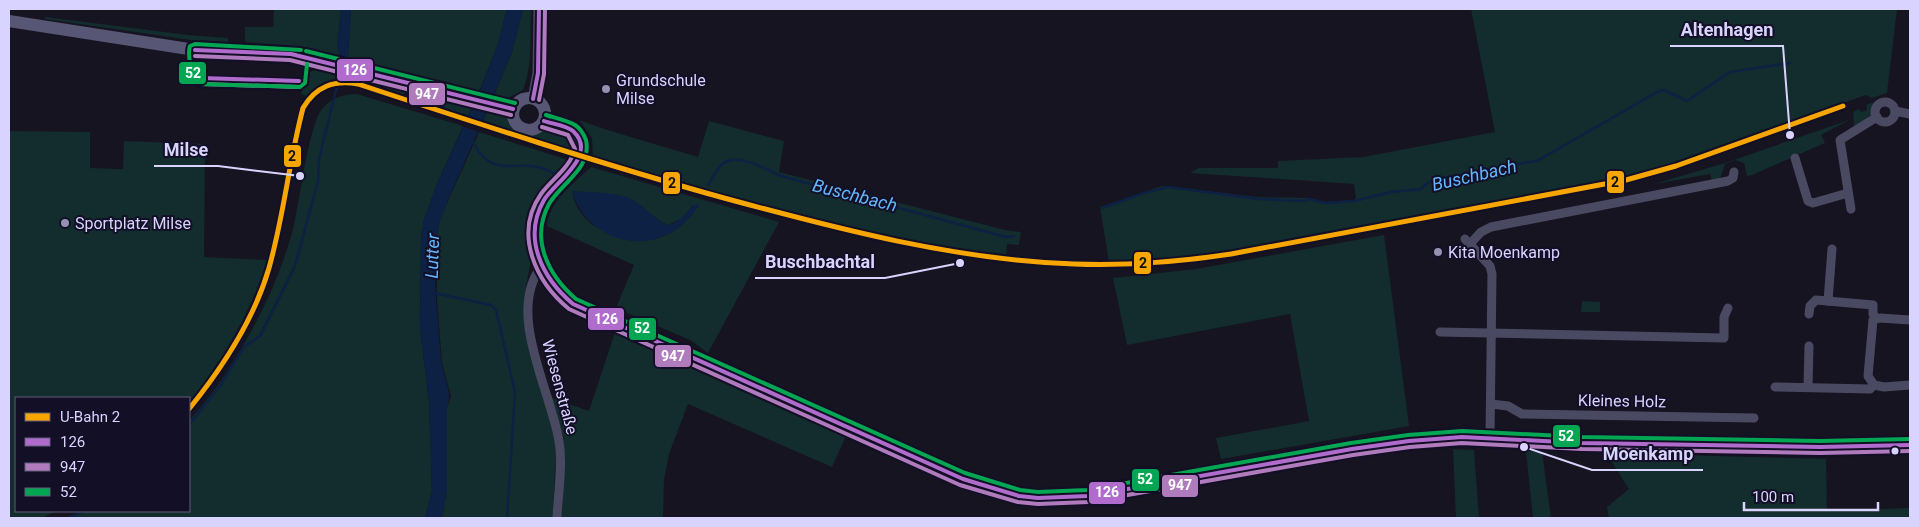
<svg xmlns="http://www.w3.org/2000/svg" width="1919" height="527" font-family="Roboto,sans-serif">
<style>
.green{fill:#132c2d;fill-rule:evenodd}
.water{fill:#0d2144}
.pier{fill:#161421}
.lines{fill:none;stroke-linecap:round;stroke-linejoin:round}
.stream{stroke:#0d2144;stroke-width:2.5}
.minor{stroke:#4a4962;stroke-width:9}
.tertiary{stroke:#4a4962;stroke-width:11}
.secondary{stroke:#575674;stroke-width:12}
.bus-1-casing{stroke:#130f26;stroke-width:8}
.bus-2-casing{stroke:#130f26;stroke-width:8}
.bus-3-casing{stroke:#130f26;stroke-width:8}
.bus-1{stroke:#b06ccc;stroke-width:4}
.bus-2{stroke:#b07bbd;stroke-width:4}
.bus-3{stroke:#00a651;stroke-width:4}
.metro-1-casing{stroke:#130f26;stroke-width:9}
.metro-1{stroke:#f7a600;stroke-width:5}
.poi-dot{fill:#9591b1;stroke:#130f26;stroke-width:2}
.bus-dot{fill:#d9d4ff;stroke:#130f26;stroke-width:2}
.labels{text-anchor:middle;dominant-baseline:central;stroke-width:4;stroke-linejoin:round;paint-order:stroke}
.poi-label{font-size:16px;fill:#d9d4ff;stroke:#130f26;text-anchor:start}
.street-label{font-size:16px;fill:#d9d4ff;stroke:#130f26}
.water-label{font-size:18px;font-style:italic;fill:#62b6ff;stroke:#130f26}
.leader{fill:none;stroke:#d9d4ff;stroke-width:2}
.callout-dot{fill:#d9d4ff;stroke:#130f26;stroke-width:2}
.callout-label{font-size:18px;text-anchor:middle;font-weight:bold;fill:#d9d4ff;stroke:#130f26;stroke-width:4;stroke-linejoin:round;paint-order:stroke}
.line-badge{stroke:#130f26;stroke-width:2}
.badge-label{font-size:14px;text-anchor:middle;font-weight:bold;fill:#fff}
.pale-badge-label{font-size:14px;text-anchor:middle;font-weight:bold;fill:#111}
</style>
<rect width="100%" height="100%" fill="#161421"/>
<g class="green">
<polygon points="274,9 341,9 337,47 340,56 295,46 245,42 245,27 273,27"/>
<polygon points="351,9 507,9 497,47 479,92 348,58"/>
<path d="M523,9h8c-1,26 2,56 -8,81l-15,8 -14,-3 18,-43z"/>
<polygon points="1471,9 1897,9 1887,93 1872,98 1866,95 1843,103 1674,164 1638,174 1234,251 1184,258 1109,262 1100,207 1162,186 1259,197 1309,198 1326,202 1354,200 1356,198 1354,184 1190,173 1199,168 1278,168 1278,161 1363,157 1495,132"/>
<polygon points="45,17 188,35 228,38 228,42 191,40 45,19"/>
<path d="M318,69l85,20 2,6c-34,-11 -71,-30 -99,1l-5,-2 6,-21z"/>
<polygon points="412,92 414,92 472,107 468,116 411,97"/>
<path d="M357,94l106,32 -26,58 -13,36 -3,17 -1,91 9,74 3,89 -7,27h-357l14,-7h107v-90c44,-47 91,-134 105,-197 8,-36 11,-75 24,-109 9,-15 21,-21 39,-21z"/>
<polygon points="1873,102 1871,115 1854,128 1853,112 1859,109 1861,112 1867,110 1866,105"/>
<path d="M487,111c6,2 14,3 19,6 7,4 7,14 16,16 9,3 14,-3 22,-4 13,-1 28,6 28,21l-89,-29z"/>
<path d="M579,120l25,9 94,28 11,-36 75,20 -5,31 226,58 16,2 -2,13 -12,-1 -1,12c-141,-18 -277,-59 -413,-99l-1,-19z"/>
<polygon points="1849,120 1821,135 1825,143 1752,175 1747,176 1744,163 1735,160 1725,164 1720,179 1712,181 1710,174 1654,184 1725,163"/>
<path d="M9,131l81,1v36l33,1 1,-28 81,3 -1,113 63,3c-16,53 -44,100 -78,144v-6h-173v113h41l-15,7h-33z"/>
<polygon points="479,132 568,160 539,192 531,210 528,237 532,255 525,292 525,329 556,440 553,518 442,518 447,489 447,408 451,396 442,363 437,301 437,235 440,219"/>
<path d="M591,167l188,55 -71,131 -18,-13 -74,-32 18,-43 -87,-39c2,-25 27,-43 44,-59zM572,191c19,3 42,1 60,9 13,6 21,20 36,25l15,-7 10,-13 -1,10c-9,9 -18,18 -31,22 -10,4 -20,3 -31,1 -27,-3 -53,-17 -58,-47z"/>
<polygon points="1384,235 1409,426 1221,459 1216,438 1309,421 1290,314 1127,345 1113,278 1196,269"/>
<polygon points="1582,301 1600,302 1600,312 1581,312"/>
<polygon points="585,303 599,306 691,346 699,352 696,355"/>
<polygon points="615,332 846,436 832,467 688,404 669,454 664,480 663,518 562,518 564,439 552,398 589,411"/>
<polygon points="1453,449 1474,450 1479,518 1456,518"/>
<polygon points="1526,451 1542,452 1551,518 1533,518"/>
<polygon points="1606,453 1826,459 1827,511 1910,508 1910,518 1609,518 1607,507 1629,489"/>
</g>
<g class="water">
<polygon points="341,9 351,9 348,58 340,56 337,47"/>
<path d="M507,9h16l-11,43 -63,146c-5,12 -10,23 -12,36 -5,40 1,85 4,126 2,19 12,28 6,48v81l-5,29h-17l7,-27 -3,-89 -9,-74 1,-91 3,-17 13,-36 44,-96 16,-41z"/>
<path d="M572,191c19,2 44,0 61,9 13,7 21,20 35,25 17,-4 17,-16 31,-22v3c-10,13 -22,26 -38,31 -38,14 -79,-9 -89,-46z"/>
</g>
<g class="pier">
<polygon points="477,91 496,96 490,112 469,107"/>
<polygon points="465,115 486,122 482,133 461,126"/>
</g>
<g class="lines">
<g class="stream">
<path d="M473,142c22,43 47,11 80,31"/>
<path d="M708,185c4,-6 8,-15 13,-20 16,-14 44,4 60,11l225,61 8,-1"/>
<polyline points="1102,208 1144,193 1168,187 1259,199 1304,201 1309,199 1325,203 1354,201 1391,192 1421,189 1429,182 1453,176 1483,174 1511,165 1537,161 1657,92 1664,90 1687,101 1730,72 1790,63"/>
<polyline points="434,293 491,305 496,310 515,392 507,518"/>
<polyline points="189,425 220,386 244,347 260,336 295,266 318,181 319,159 341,70"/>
<polyline points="69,518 84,511"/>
</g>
<g class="minor">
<circle cx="1885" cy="112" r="10"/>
<polyline points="1895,111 1910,114"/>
<polyline points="1795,158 1808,201 1813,203 1848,193"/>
<polyline points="1851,209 1840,140 1877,117"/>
<polyline points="1465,239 1490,266 1492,274 1490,437"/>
<polyline points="1470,244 1481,232 1491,227 1728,181 1733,178 1734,172"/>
<path d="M541,267c-35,46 10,124 18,174 4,24 -1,53 -2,77"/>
<polyline points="1828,301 1832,249"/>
<polyline points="1809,314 1810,306 1816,300 1873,305 1873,314 1876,318"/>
<polyline points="1910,320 1880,318 1873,320 1868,376 1874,385 1884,387 1910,385"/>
<polyline points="1440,332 1724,338 1724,317 1728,308"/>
<polyline points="1775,387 1870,389 1874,385"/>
<polyline points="1808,387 1809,346"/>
<polyline points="1491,404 1508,406 1522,414 1754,418"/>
</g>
<polyline class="tertiary" points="533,99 538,73 539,9"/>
<g class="secondary">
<polyline points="9,21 195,50 291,54 513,109"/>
<circle cx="529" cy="114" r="16"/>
<path d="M544,121l28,9c27,26 -14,49 -27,69 -24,37 -4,83 28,105l390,175 22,8 34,9 19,2 50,-2 264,-47 57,-8 53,-4 120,6 238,4 90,-2"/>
</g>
<defs>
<g id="bus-1">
<polyline points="195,50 291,54 513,109"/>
<polyline points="201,78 299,81"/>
<polyline points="533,99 538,73 539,9"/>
<path d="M544,121c8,3 22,4 29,10 26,24 -18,51 -29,69 -22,38 -2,78 29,104l390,175 56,17 19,2 50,-2 264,-47 57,-8 53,-4 120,6 238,4 90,-2"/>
</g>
<g id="bus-2">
<polyline points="195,56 290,60 511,115"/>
<polyline points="201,84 299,87"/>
<polyline points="539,100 544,74 545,9"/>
<path d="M542,127l26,8 7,14c-5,19 -23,30 -34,45 -28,40 -5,88 28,115l391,176 58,17 20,2 50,-2 265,-47 57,-8 52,-4 120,6 238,4 90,-2"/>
</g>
<g id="bus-3">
<path d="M301,50l-106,-6 -5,2c-3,9 2,34 10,38l100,3 5,-4 2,-19"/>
<polyline points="306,51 515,103"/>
<path d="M546,115c9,3 21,5 29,10 5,3 9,10 11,15 6,29 -25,43 -37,64 -19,35 -1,71 27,95l389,174 55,17 18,2 49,-2 264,-47 57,-8 54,-4 120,6 238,4 90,-2"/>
</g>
</defs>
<use href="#bus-1" class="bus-1-casing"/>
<use href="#bus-2" class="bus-2-casing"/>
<use href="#bus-3" class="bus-3-casing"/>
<use href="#bus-1" class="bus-1"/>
<use href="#bus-2" class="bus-2"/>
<use href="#bus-3" class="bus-3"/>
<defs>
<path id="metro-1" d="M189,409c34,-42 65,-89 80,-141 15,-53 20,-107 34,-160 13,-22 31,-28 55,-24 121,40 243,80 366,114 114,31 232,62 350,66 53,2 105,-2 157,-10l395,-74 50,-14 167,-60"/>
</defs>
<use href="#metro-1" class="metro-1-casing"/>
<use href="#metro-1" class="metro-1"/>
</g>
<g class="poi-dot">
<circle cx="606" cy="89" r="5"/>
<circle cx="65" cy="223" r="5"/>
<circle cx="1438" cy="252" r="5"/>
</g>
<circle class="bus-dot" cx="1895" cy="451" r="4.5"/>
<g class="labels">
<g class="poi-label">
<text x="616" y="80">Grundschule<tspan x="616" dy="18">Milse</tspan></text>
<text x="75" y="223">Sportplatz Milse</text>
<text x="1448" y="252">Kita Moenkamp</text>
</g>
<g class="street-label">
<text transform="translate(560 387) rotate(75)">Wiesenstraße</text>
<text transform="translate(1622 401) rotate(1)">Kleines Holz</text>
</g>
<g class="water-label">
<text transform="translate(1474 175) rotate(-13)">Buschbach</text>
<text transform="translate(855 195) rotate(14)">Buschbach</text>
<text transform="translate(432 256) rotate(-88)">Lutter</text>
</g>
</g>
<path class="leader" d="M1790 135L1783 46H1670M300 176L218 166H154M960 263L885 278H755M1524 447L1592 470H1703"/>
<g class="callout-dot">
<circle cx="1790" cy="135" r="5"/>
<circle cx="300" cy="176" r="5"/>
<circle cx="960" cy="263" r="5"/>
<circle cx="1524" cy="447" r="5"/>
</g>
<g class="callout-label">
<text x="1727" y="36">Altenhagen</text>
<text x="186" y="156">Milse</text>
<text x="820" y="268">Buschbachtal</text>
<text x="1648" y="460">Moenkamp</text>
</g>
<g class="line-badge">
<rect x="336" y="58" width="38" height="24" rx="5" fill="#b06ccc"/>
<rect x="178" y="61" width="29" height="24" rx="5" fill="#00a651"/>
<rect x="408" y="82" width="38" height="24" rx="5" fill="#b07bbd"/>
<rect x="283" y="144" width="19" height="24" rx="5" fill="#f7a600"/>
<rect x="1606" y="170" width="19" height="24" rx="5" fill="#f7a600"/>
<rect x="662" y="171" width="19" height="24" rx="5" fill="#f7a600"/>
<rect x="1133" y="251" width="19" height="24" rx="5" fill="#f7a600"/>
<rect x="587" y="307" width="38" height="24" rx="5" fill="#b06ccc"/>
<rect x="628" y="317" width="29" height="24" rx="5" fill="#00a651"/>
<rect x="654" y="344" width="38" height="24" rx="5" fill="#b07bbd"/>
<rect x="1552" y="424" width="29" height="24" rx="5" fill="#00a651"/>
<rect x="1131" y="468" width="29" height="24" rx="5" fill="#00a651"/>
<rect x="1161" y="474" width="38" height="24" rx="5" fill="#b07bbd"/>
<rect x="1088" y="481" width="38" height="24" rx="5" fill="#b06ccc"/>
</g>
<g class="badge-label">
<text x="355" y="75">126</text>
<text x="193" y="78">52</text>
<text x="427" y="99">947</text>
<text x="606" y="324">126</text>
<text x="642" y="333">52</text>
<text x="673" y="361">947</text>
<text x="1566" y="441">52</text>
<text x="1145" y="484">52</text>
<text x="1180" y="490">947</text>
<text x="1107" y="497">126</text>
</g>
<g class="pale-badge-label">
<text x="292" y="161">2</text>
<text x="1615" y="187">2</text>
<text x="672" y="188">2</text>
<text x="1143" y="268">2</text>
</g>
<rect width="1919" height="527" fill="none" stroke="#d9d4ff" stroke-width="20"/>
<rect x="15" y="397" width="175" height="115" fill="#130f26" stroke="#625e7d"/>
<rect x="25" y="413" width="25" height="8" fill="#f7a600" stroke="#625e7d"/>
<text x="60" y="422" font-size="15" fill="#d9d4ff">U-Bahn 2</text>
<rect x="25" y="438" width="25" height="8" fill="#b06ccc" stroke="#625e7d"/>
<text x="60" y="447" font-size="15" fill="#d9d4ff">126</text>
<rect x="25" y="463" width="25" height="8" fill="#b07bbd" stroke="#625e7d"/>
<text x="60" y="472" font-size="15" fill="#d9d4ff">947</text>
<rect x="25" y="488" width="25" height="8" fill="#00a651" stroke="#625e7d"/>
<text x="60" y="497" font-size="15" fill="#d9d4ff">52</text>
<path d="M1744 502v8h134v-8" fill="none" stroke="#d9d4ff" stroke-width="2.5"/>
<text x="1752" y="502" font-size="15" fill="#d9d4ff" stroke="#130f26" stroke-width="4" paint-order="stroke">100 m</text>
</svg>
